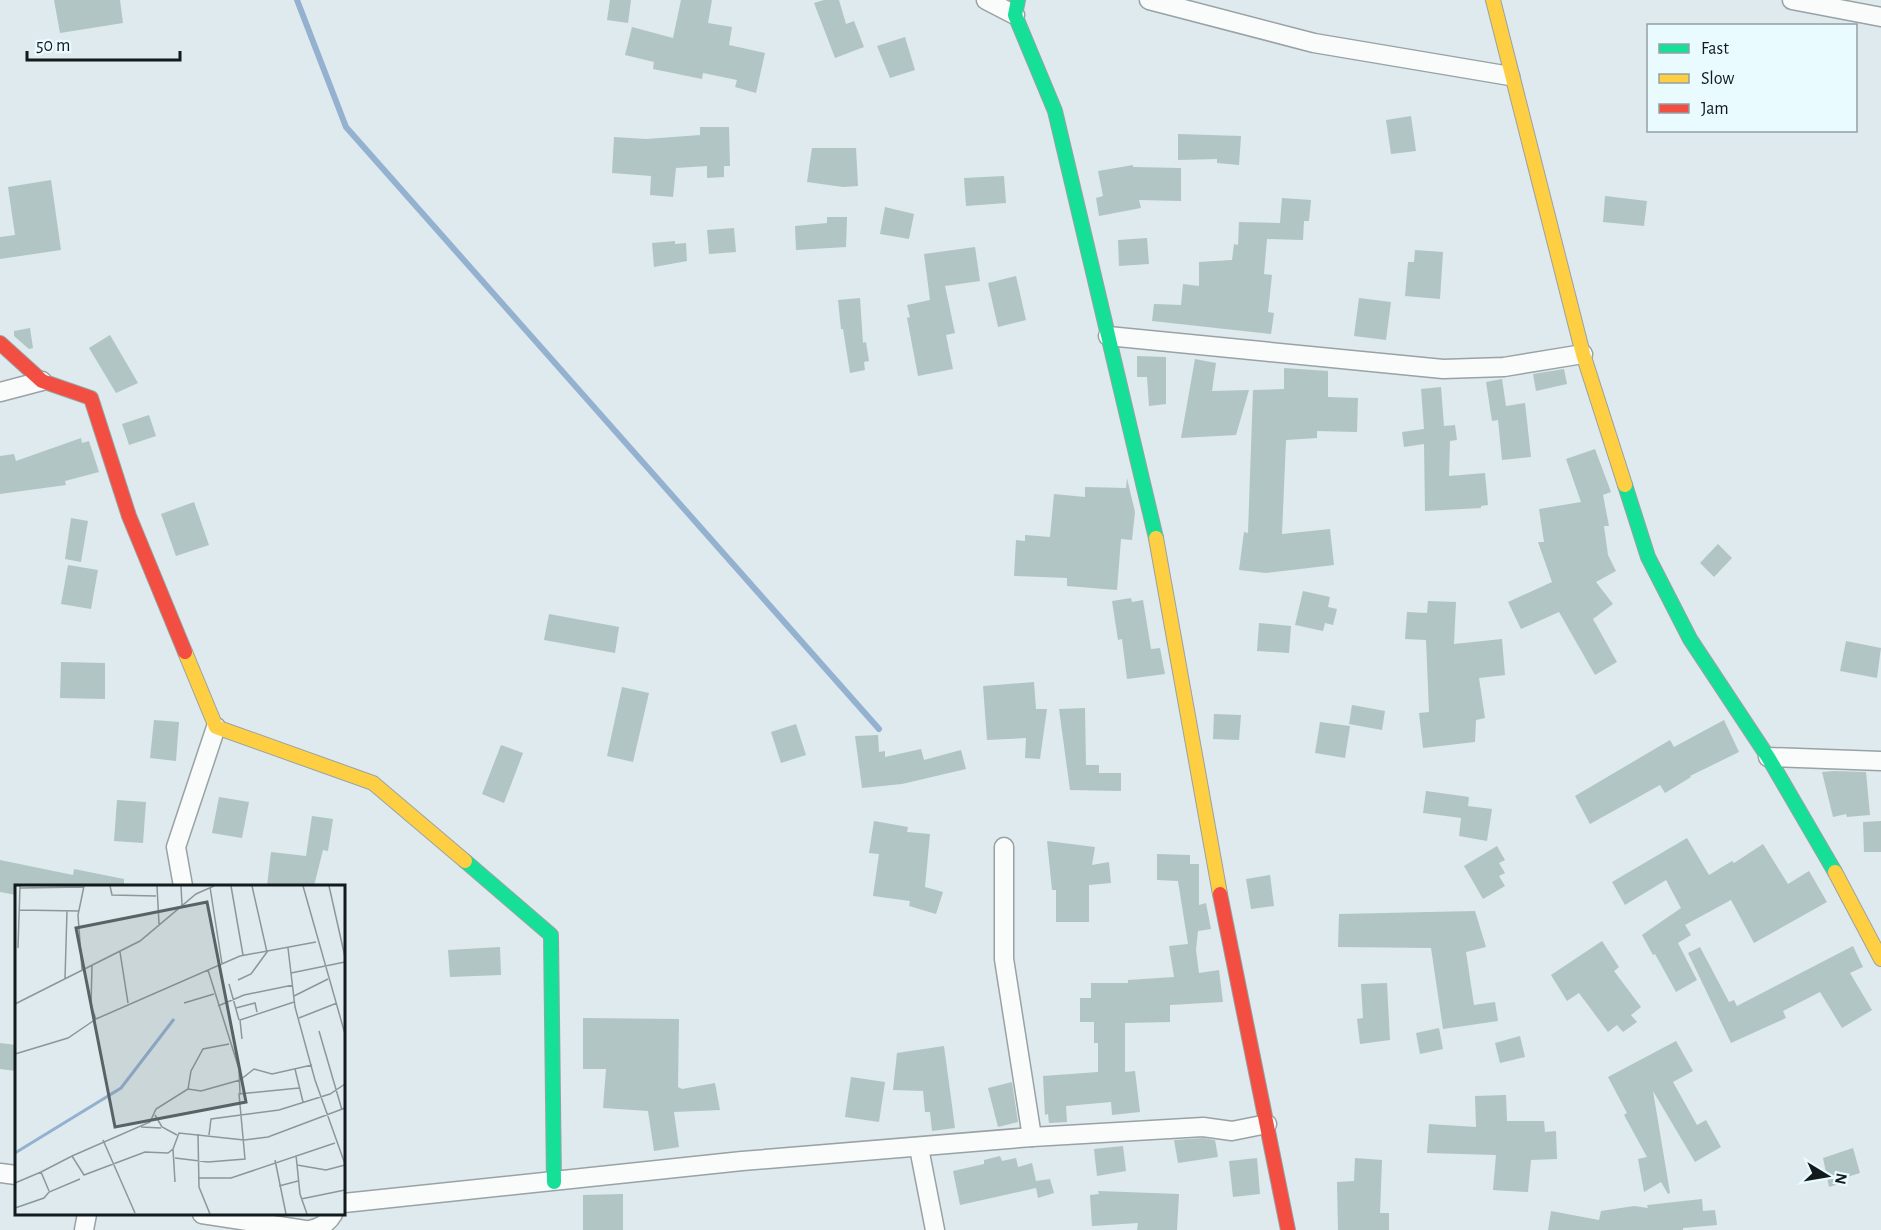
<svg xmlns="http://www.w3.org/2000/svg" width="1881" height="1230" font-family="'Alegreya Sans',sans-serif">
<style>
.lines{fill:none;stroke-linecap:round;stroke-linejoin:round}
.stream{stroke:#95b1d0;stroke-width:6}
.building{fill:#b1c5c5}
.street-casing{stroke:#99a2a4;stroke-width:21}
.fast-casing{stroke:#99a2a4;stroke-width:16}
.slow-casing{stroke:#99a2a4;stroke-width:16}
.jam-casing{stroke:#99a2a4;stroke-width:16}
.street{stroke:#fafcfc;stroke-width:18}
.fast{stroke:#16e098;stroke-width:14}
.slow{stroke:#ffcf43;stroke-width:14}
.jam{stroke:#f24e42;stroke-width:14}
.inset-river{fill:none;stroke:#95b1d0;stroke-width:3}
.inset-road{fill:none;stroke:#8c9799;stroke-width:1.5}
.view{fill:#596365;fill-opacity:0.15;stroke:#596365;stroke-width:3}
.inset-edge{fill:none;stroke:#121a1c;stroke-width:3}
</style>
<rect width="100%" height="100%" fill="#deeaed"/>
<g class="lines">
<polyline class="stream" points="297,0 346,127 879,729"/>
</g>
<g class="building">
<polygon points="54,0 120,0 123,23 60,33"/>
<polygon points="610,0 631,0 628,23 607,20"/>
<polygon points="681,0 712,0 708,23 732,27 729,45 765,53 756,93 735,87 737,80 703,73 702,79 653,69 654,62 625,55 632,27 673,38"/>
<polygon points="824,0 839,0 846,24 854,21 864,47 835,58 814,3"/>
<polygon points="905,37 915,70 890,78 877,46"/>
<polygon points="1411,116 1416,151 1391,154 1386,120"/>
<polygon points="700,127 729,127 730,166 724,166 724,177 707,178 707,166 676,168 673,197 650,195 651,176 612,173 614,137 646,139 700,135"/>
<polygon points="1178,134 1241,136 1239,165 1217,163 1217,159 1178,160"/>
<polygon points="812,148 856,148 858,186 843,187 807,182"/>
<polygon points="1133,165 1133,167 1181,168 1181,201 1139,200 1141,208 1099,216 1096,198 1103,196 1098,171"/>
<polygon points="1004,176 1006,203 966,206 964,178"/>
<polygon points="51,180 61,250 0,259 0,237 15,235 8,187"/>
<polygon points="1605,196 1647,201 1644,226 1603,222"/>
<polygon points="1282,198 1311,200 1309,221 1304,221 1303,240 1267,239 1264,274 1272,275 1268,312 1274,313 1271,334 1152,321 1154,304 1181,305 1183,284 1199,286 1199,262 1232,260 1234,244 1238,245 1239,222 1280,223"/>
<polygon points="885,207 914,214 909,239 880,234"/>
<polygon points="827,217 847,217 846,247 796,250 795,226 827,223"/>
<polygon points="734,228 736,252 709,254 707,230"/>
<polygon points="1147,238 1149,264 1119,266 1118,240"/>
<polygon points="675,241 675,244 686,243 687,261 654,267 652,243"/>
<polygon points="975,247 980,281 945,286 955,333 946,335 953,369 918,376 907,318 910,317 907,305 930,300 924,254"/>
<polygon points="1415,250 1443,252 1440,299 1405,296 1408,262 1414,262"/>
<polygon points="1016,276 1026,320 998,327 988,283"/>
<polygon points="860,298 863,343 866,342 869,361 864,362 865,370 850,373 843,329 841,329 838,300"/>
<polygon points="1359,298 1391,302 1386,340 1354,336"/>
<polygon points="30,328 33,348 29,349 14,336 14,331"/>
<polygon points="110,335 138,383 116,393 89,348"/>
<polygon points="1137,356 1166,357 1166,404 1149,406 1147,377 1137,377"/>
<polygon points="1195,359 1216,363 1212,391 1249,390 1236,435 1181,438"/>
<polygon points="1284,368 1328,371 1328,397 1358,398 1357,432 1317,431 1317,438 1286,440 1282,534 1330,529 1334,565 1266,573 1239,570 1244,532 1248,533 1253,390 1284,389"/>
<polygon points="1564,369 1567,384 1536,391 1533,374"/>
<polygon points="1502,379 1506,406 1525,403 1531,457 1502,460 1498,420 1492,421 1486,382"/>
<polygon points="1441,387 1444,426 1455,425 1457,440 1450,441 1449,476 1485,473 1488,505 1481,506 1481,508 1425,511 1424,444 1404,447 1402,432 1424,429 1421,389"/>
<polygon points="149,415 156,436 129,445 122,424"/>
<polygon points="81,438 82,443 89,441 99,472 65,481 66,485 0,494 0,456 14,454 16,461"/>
<polygon points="1595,449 1611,492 1603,495 1609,526 1604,526 1608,555 1616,571 1596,582 1613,604 1593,619 1617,662 1595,675 1559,612 1521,629 1508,602 1552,582 1538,542 1544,542 1539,509 1581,502 1566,459"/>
<polygon points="1127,478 1135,512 1132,540 1121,539 1117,590 1067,586 1067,578 1014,576 1016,540 1025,541 1025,535 1050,537 1054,494 1085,497 1085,487 1126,488"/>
<polygon points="194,502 209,545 176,556 161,514"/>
<polygon points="71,518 88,521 81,562 65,559"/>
<polygon points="1718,544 1732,558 1714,577 1700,563"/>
<polygon points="68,565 98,570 91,609 61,604"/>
<polygon points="1303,591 1330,597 1328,607 1337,609 1333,625 1325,623 1323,631 1295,625"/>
<polygon points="1131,598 1132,602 1143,600 1151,649 1160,648 1165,674 1127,679 1122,639 1118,640 1112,601"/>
<polygon points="1428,601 1456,602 1454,644 1502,639 1505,675 1479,678 1485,718 1476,720 1475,742 1423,748 1419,713 1429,712 1426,640 1405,639 1407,612 1427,613"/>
<polygon points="549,614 619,627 615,653 544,640"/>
<polygon points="1259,623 1291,626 1289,653 1257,651"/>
<polygon points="1846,641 1881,648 1877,678 1840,671"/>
<polygon points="61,662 105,663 105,699 60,698"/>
<polygon points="1034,682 1036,709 1047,709 1040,759 1025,758 1026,738 987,740 983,686"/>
<polygon points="622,687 649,693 633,762 607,756"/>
<polygon points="1352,705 1385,711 1382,730 1349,724"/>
<polygon points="1085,708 1086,765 1099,765 1099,773 1121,773 1121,791 1070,790 1059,709"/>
<polygon points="1214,714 1241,715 1239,740 1213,739"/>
<polygon points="154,720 179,722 176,761 150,758"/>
<polygon points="1724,720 1739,752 1690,776 1691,777 1665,793 1660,785 1590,824 1575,796 1670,740 1674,747"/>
<polygon points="1320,722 1350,726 1345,758 1315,753"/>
<polygon points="796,724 806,755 781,763 771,732"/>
<polygon points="878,735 879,752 885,751 885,757 921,749 924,760 961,750 966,769 902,784 862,788 855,736"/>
<polygon points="501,745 523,753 504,803 482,794"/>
<polygon points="1834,771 1866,772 1870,815 1847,817 1846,814 1833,817 1822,772"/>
<polygon points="1426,791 1469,797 1468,806 1492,809 1487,841 1459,836 1461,818 1423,813"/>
<polygon points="219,797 249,802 242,838 212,833"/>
<polygon points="117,800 146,802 143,843 114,841"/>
<polygon points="312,816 333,819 328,851 323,850 314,886 267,886 271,852 306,856"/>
<polygon points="874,821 908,827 907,832 930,834 925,887 943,892 936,914 909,906 910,901 873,896 879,854 869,853"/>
<polygon points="1881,821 1881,852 1864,852 1863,822"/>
<polygon points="1687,838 1709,875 1732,861 1734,863 1763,844 1788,884 1809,871 1827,902 1754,943 1731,900 1685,925 1691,935 1678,943 1697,980 1676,992 1655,954 1653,955 1642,935 1681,908 1666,880 1625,905 1612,882"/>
<polygon points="1047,841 1095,847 1092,865 1109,862 1111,883 1089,885 1089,922 1056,922 1056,890 1052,890"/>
<polygon points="1497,846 1505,860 1499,863 1505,873 1499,876 1505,886 1483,899 1464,866"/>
<polygon points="1157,854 1190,855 1190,864 1199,864 1199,905 1206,903 1211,929 1198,931 1196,950 1199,973 1219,970 1223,1002 1170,1005 1170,1022 1125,1023 1125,1072 1135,1071 1140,1112 1112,1115 1111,1102 1066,1106 1067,1122 1049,1123 1048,1114 1045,1115 1043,1076 1098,1072 1098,1043 1094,1043 1094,1022 1080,1022 1080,998 1091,998 1091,983 1128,983 1128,980 1174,977 1169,946 1188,944 1178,881 1157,880"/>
<polygon points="0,860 73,875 74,869 124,879 124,886 16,886 16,895 0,892"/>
<polygon points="1270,875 1274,906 1251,909 1246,879"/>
<polygon points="1475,911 1486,947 1466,952 1474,1005 1495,1002 1498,1021 1443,1029 1431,948 1338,947 1339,914"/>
<polygon points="1602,941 1619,967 1614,971 1641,1007 1631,1015 1637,1022 1623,1032 1617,1025 1608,1032 1579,993 1567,1001 1551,975"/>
<polygon points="1853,946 1863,967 1850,973 1872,1010 1842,1028 1820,992 1783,1011 1786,1018 1731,1043 1688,953 1700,947 1729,1002 1734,1000 1737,1006"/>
<polygon points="500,947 501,975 450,977 448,950"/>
<polygon points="1387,983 1390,1040 1360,1044 1357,1019 1363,1018 1361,984"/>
<polygon points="583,1018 679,1019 678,1087 682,1089 715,1083 720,1110 674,1112 679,1147 654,1151 648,1111 603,1108 606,1069 583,1069"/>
<polygon points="1439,1028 1443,1049 1420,1054 1416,1033"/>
<polygon points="1520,1036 1525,1057 1500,1063 1495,1043"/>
<polygon points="1676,1041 1693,1071 1673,1082 1697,1125 1706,1120 1721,1147 1695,1162 1653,1091 1670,1193 1668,1194 1661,1182 1644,1192 1638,1159 1647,1157 1624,1115 1627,1113 1608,1077"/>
<polygon points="0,1043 16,1045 16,1071 0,1069"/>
<polygon points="944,1046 955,1128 932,1131 930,1112 925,1112 923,1091 893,1090 897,1053"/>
<polygon points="851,1077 885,1082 879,1122 845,1117"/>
<polygon points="1012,1082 1018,1122 998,1127 988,1088"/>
<polygon points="1506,1095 1507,1121 1544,1121 1545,1132 1556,1131 1557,1159 1531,1160 1528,1192 1493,1190 1496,1155 1427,1153 1429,1124 1476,1127 1475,1096"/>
<polygon points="1203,1138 1215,1140 1218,1157 1178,1163 1174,1140"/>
<polygon points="1123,1146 1126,1171 1097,1176 1094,1149"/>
<polygon points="1853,1148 1860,1173 1847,1177 1848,1181 1829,1187 1823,1158"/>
<polygon points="1000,1156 1002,1161 1016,1158 1018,1167 1032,1163 1036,1181 1050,1179 1054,1193 1038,1198 1036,1188 960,1205 953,1171 984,1164 984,1160"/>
<polygon points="1257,1158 1260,1194 1233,1197 1229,1161"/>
<polygon points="1355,1158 1382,1160 1380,1213 1389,1213 1389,1230 1338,1230 1337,1182 1354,1181"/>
<polygon points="1098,1191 1179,1194 1177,1230 1137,1230 1138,1223 1092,1226 1090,1195 1099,1194"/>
<polygon points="623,1194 623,1230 583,1230 583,1195"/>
<polygon points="1702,1199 1703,1211 1715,1210 1717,1225 1683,1228 1683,1230 1548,1230 1551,1211 1599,1220 1601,1211 1634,1206 1648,1208 1647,1205"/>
</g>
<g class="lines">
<defs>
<g id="street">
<polyline points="986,0 1015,15"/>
<polyline points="1149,0 1314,43 1510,76"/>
<polyline points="1792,0 1881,17"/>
<polyline points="1108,336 1443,369 1504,367 1583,354"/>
<polyline points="0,392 42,381"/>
<polyline points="1768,757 1881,761"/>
<polyline points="1004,847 1004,959 1032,1137"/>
<polyline points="183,886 176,847 216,727"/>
<polyline points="919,1148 935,1230"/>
<polyline points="0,1173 16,1175"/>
<polyline points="344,1203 742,1161 1032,1137 1203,1127 1232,1131 1267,1124"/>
<polyline points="202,1214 305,1230"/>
<polyline points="84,1230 87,1214"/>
<path d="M309,1230c11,-2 18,-6 24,-16"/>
</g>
<g id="fast">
<polyline points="1018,0 1015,15 1055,111 1156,538"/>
<polyline points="1625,485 1648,557 1690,639 1768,757 1835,872"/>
<polyline points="465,861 551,935 554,1182"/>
</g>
<g id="slow">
<polyline points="1493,0 1583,354 1625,485"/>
<polyline points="1156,538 1220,894"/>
<polyline points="185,652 216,727 373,783 465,861"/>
<polyline points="1835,872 1881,959"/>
</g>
<g id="jam">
<polyline points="0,343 42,381 91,398 129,516 185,652"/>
<polyline points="1220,894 1288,1230"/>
</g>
</defs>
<use href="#street" class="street-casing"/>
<use href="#fast" class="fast-casing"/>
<use href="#slow" class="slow-casing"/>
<use href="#jam" class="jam-casing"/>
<use href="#street" class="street"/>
<use href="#fast" class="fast"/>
<use href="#slow" class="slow"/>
<use href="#jam" class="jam"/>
</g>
<g transform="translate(15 885)">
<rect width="330" height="330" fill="#deeaed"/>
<path class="inset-river" d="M0,268l106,-65 53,-69"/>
<path class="inset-road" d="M95,1l2,9 44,1M142,1l2,38M166,1l1,19M216,1l12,69M288,1l42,148M314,1l16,71M195,2l12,77M5,3l64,-1M4,25l60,1M3,63l2,-62M273,63l7,59 20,73 30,84M105,67l8,51M77,80l-1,41 5,13 144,-63 76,-14M67,85l-4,-55 6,-29M193,85l31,99 1,24M276,88l54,-11M50,93l2,-67M223,95l13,-6 16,-22 -15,-66M214,99l10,36M279,111l34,-17M169,118l30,-9M0,119l125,-63 56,-47 18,-8M203,121l26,-11 49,-10M221,123l19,-5 2,9M284,133l38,-15M304,146l23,79M227,154l-2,-19 54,-18M0,169l53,-16 28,-19M280,184l8,33M173,204l13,2 39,-11 14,-11 18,5 40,-9M140,230l7,12 15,8M126,242l20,1M183,249l1,53 11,27M194,250l2,-16 68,-9 51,-16 15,-10M88,255l32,73M281,270l4,39 7,20M57,271l78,-34 6,-13 32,-20 3,-18 12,-22 26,-5M160,273l33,4 37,-3 -6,-65 60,-6M260,275l11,54M282,280l29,5 19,-5M26,287l31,-16 12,19 61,-23 23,1 5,-4M183,293h33l104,-35M160,297l-2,-33 6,-16 65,7 24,-3 77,-29M0,298l26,-11 8,19M264,301l19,-5M286,314l44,-9M0,323l29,-10 5,-6 31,-13"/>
<path class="view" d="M192,17l39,200 -131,25 -39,-199z"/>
<rect width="330" height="330" class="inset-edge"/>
</g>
<rect x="1647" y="24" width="210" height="108" fill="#e9fbff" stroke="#93a1a4" stroke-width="1.5"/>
<rect x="1659" y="44" width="30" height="9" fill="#16e098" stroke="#93a1a4" stroke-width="1.5"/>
<text x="1701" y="54" font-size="18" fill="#121a1c">Fast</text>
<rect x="1659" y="74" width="30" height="9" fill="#ffcf43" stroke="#93a1a4" stroke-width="1.5"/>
<text x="1701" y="84" font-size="18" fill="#121a1c">Slow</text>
<rect x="1659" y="104" width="30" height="9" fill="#f24e42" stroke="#93a1a4" stroke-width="1.5"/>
<text x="1701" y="114" font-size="18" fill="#121a1c">Jam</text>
<g transform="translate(1827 1176) rotate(101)" stroke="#e9fbff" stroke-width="4.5" paint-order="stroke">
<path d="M0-4.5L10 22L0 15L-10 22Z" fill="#121a1c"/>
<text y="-9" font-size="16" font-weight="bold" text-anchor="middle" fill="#121a1c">N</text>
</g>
<path d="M27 51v9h153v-9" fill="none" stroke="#121a1c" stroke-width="3"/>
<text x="36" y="51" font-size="18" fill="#121a1c" stroke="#e9fbff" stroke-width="4.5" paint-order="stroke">50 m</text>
</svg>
